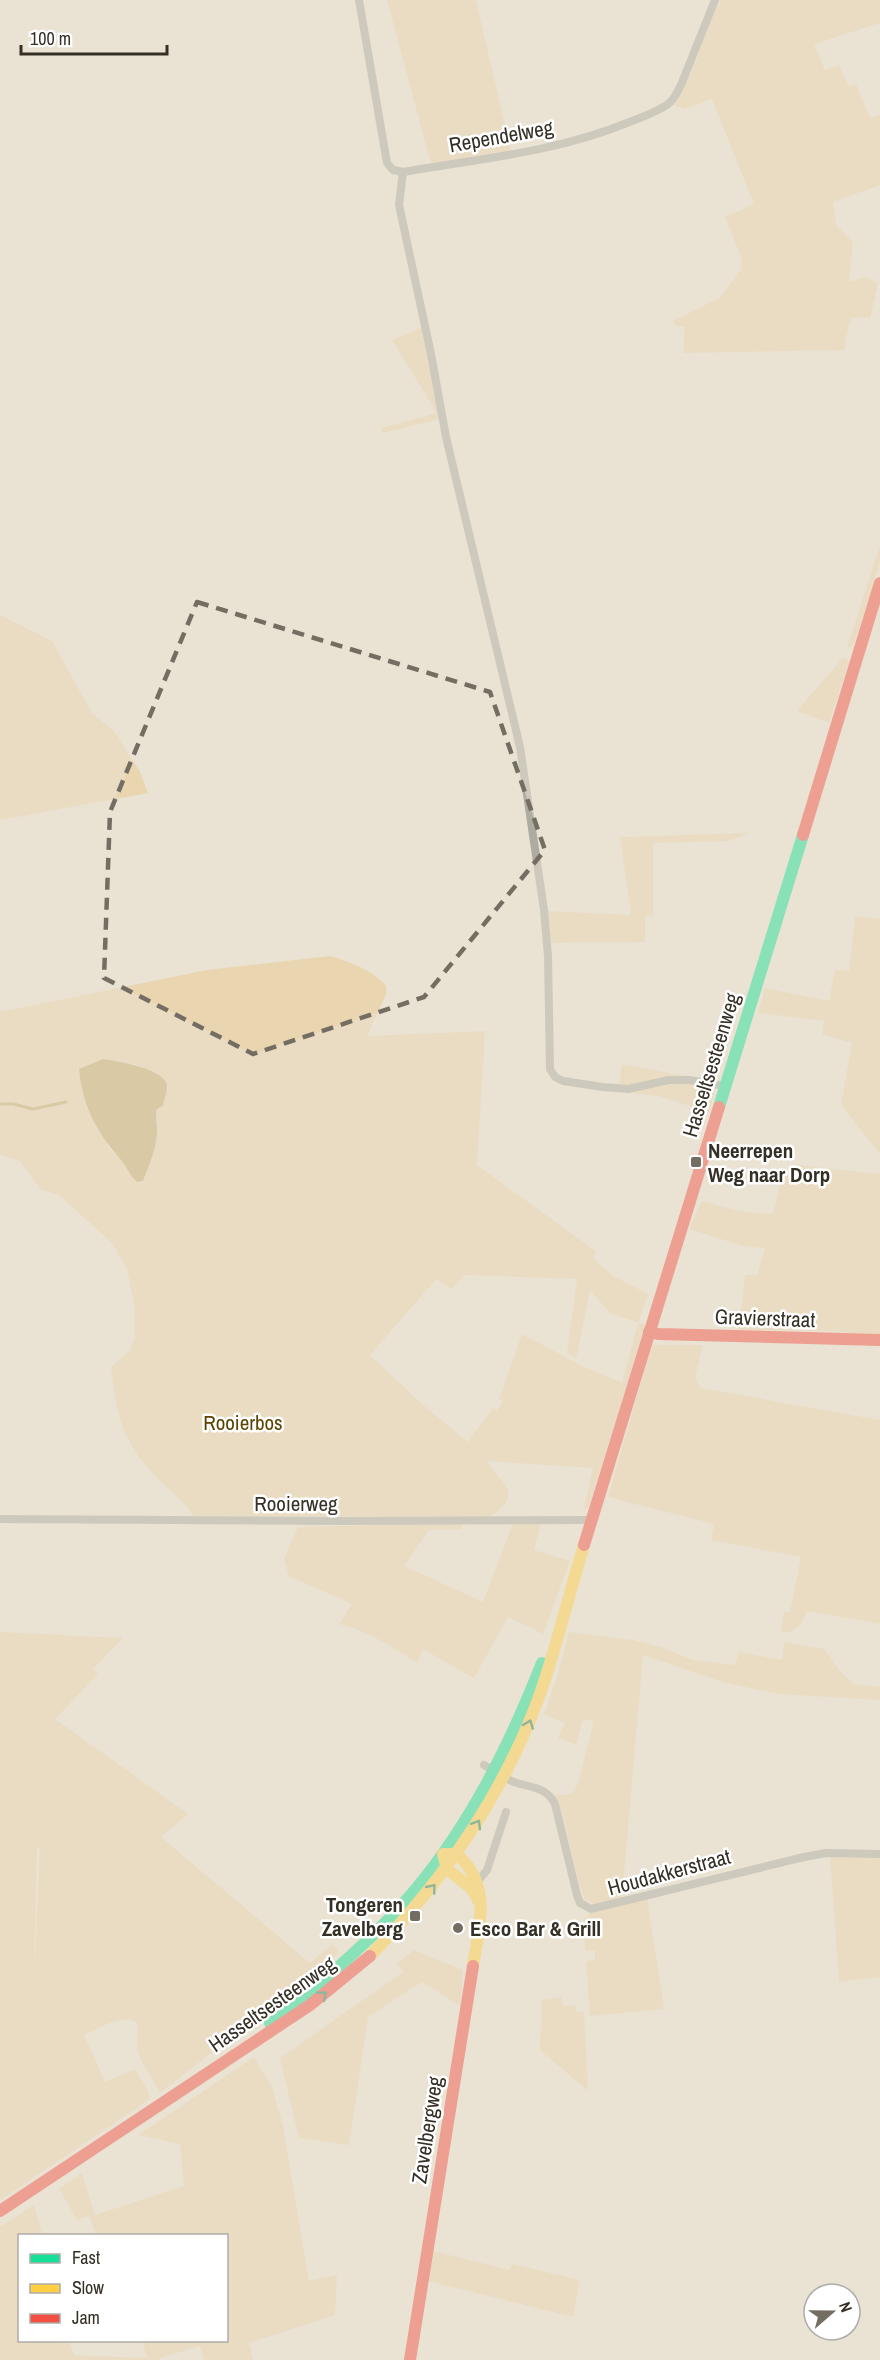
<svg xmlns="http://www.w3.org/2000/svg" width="880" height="2360" font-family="'Archivo Narrow',sans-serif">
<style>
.green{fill:#e9d6b0;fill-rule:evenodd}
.water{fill:#c6ab6e}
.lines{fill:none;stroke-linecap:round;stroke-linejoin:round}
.stream{stroke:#c6ab6e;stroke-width:3}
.street{stroke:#aeaba3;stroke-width:8}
.fast{stroke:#16e098;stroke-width:12}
.slow{stroke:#ffcf43;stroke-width:12}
.jam{stroke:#f24e42;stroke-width:12}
.oneway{stroke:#277f59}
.marked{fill:none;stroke:#746e62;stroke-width:4.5;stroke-dasharray:12 8;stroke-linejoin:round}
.poi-dot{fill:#746e62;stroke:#fff;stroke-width:2}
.labels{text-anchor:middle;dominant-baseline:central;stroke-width:5;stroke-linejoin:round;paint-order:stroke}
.street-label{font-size:21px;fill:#353025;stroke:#fff}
.poi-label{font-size:21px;font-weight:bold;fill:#353025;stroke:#fff;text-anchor:start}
.park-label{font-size:21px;fill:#5c4400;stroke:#fff}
</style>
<rect width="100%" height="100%" fill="#eae2d3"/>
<g class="green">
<polygon points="387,0 476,0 511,152 431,164"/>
<path d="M721,0h159v23l-66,21 11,26 14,-5 9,21 8,-2 14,34 10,-3v70l-47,17 3,23 17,17 -4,40 15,-5 14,6 -8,35 -17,-1 -4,7 -5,26 -161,3 2,-26 -9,-1 -3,-5 46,-23 22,-28v-13l-16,-40 29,-13 -42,-105 -28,10 -10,-4c22,-31 28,-72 47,-105z"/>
<polygon points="423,327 441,419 382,433 381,428 437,413 392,340"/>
<polygon points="880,545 880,562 864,614 855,641 852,646 847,648"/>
<polygon points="0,615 52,641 92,713 114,731 140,772 148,793 0,820"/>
<polygon points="846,658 849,662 829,723 797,711 841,660"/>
<polygon points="749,833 729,841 653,843 653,915 645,916 645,942 551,943 548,911 631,915 620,837"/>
<polygon points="855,916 880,919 880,1154 841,1105 852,1043 822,1034 824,1021 758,1013 765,988 829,1001 835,970 849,971"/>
<path d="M330,956c20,6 43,14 56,30v8l-19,42 118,-5 -8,134 120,87 -4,6 20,18 35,18 -10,29 8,1 -58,185 -4,-1 9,-40 -106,-7c14,25 39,30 3,56l-297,-1c-8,-14 -20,-22 -31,-33 -39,-39 -45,-63 -51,-116l18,-16 6,-13 -1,-34 -7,-35 -14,-25 -54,-49 -19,-6 -21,-29 -19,-5v-143l207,-42zM103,1059l32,5 33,22 -5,20 -6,3c-2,8 0,12 0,20 1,17 -8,36 -14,52l-11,-4 -10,-16 -12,-12 -31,-80zM464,1275l113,4 -10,74 9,6 14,-69 20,23 28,10 -16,60 -40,-17 -60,-32 -23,65 4,1 -6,11 -4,-3 -25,34 -46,-38 -52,-49 66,-76 16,10z"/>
<polygon points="622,1065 625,1065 687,1076 619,1086"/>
<path d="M682,1082c13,2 25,1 32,12l-5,18 -51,-16 -34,-4 43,-9z"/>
<polygon points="797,1165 880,1174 880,1335 828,1331 739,1330 745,1275 757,1275 765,1248 743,1246 689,1229 702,1201 739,1211 773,1214 782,1176 796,1176"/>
<polygon points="652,1345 703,1345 695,1377 701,1388 880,1420 880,1624 807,1611 801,1624 793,1631 781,1633 784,1611 790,1612 801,1557 711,1540 714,1524 608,1497"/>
<path d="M462,1523l-1,6 -32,1 -25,36 79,36 30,-79h28l-7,27 36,11 -27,73 -35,-17 -34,61 -51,-29 -6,14c-25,-16 -48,-32 -78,-39l13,-20 -63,-28 -5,-17 14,-32z"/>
<path d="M0,1632l123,6 -30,31 5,5 -43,45 133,95 -27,23 149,126 23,-19 6,9 -179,140 -19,-33 -4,-11 1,-25c-13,-13 -40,5 -54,11l21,47 30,-13 11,18 4,12 -150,101zM37,1848h3l-6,129z"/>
<path d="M569,1632l64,8 28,7 32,13 42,5 5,-13 42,8 2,-18 40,7 16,22 13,13 27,3v13l-101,-6 -53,-11 -83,-28 -21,243 -28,6 -9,-4c-14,-34 -15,-72 -30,-105h15l8,-11 16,-63 -11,-2 -7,26 -18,-7 7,-15 -21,-9 14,-40z"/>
<polygon points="830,1856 880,1857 880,1977 839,1982"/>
<polygon points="647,1897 664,2009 590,2016 586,1961 595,1960 595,1950 585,1951 584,1919 590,1913"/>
<polygon points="414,1950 463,1970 460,2006 422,1982 368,2017 349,2145 299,2138 280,2058 403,1972 397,1963"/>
<polygon points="562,1997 563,2006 575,2005 576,2012 584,2011 588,2091 540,2050 542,2000"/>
<polygon points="254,2057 272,2087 283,2126 309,2281 337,2275 335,2315 249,2343 253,2360 204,2360 200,2346 160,2358 160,2360 0,2360 0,2227 34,2205 42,2235 20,2236 20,2340 69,2341 74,2355 147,2358 142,2341 226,2340 226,2236 96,2235 89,2216 77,2220 59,2189 82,2173 95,2215 184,2186 180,2144 138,2135"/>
<polygon points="433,2251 510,2270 512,2264 580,2280 573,2317 428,2281"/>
</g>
<path class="water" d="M103,1059c14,2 65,10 64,28 0,6 -3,13 -4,19l-6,3c-2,8 0,12 0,20 1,17 -8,36 -14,52l-6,1c-7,-6 -10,-15 -16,-22 -25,-29 -38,-53 -42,-91z"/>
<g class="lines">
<polyline class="stream" points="0,1104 13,1104 33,1109 66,1102"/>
<g class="street">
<path d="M359,0l28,163 6,7 10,2c75,-13 153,-20 224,-49 13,-5 30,-11 41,-19 7,-5 9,-12 13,-19l34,-85"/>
<polyline points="403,172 399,205 431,354 446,437 520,747 544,910 548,956 550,1069 555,1077 563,1081 603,1087 628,1089 669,1080 689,1080 725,1086"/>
<polyline points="0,1519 350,1521 592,1520"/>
<path d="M484,1765c9,5 19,13 30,17 16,6 32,4 41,22l22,91 3,8 11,6 213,-52 22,-4 54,1"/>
<polyline points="474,1886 487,1870 506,1812"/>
</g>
<g class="fast">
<polyline points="719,1107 803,835"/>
<path d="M270,2023c52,-40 103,-83 145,-133 56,-67 95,-146 127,-227"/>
</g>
<g class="slow">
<path d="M370,1956c74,-76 134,-162 170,-262 17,-49 29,-100 44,-149"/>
<path d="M473,1966c5,-33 17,-71 -6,-101 -2,-2 -6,-8 -10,-10 -3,-1 -10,-1 -14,-1l4,15 24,19 10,17"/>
</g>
<g class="jam">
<polyline points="803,835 880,583"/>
<polyline points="649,1332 658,1334 880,1340"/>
<polyline points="584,1545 719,1107"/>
<polyline points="0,2211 310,2005 370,1956"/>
<polyline points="410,2360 473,1966"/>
</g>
</g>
<defs><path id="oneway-chevron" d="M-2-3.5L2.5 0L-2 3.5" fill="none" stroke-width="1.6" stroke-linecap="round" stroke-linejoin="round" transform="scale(1.5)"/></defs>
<g class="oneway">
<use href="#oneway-chevron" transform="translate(529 1724) rotate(-69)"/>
<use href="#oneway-chevron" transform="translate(477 1824) rotate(-59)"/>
<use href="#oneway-chevron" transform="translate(432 1888) rotate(-51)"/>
<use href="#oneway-chevron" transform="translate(323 1995) rotate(-39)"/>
</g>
<path d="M0 0H880V2360H0ZM197,602l293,90 55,158 -121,147 -171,57 -149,-76 6,-166z" fill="#eae2d3" fill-opacity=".55" fill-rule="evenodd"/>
<path class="marked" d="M197,602l293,90 55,158 -121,147 -171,57 -149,-76 6,-166z"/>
<g class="poi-dot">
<rect x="690" y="1156" width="12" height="12" rx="3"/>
<rect x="409" y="1910" width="12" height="12" rx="3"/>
<circle cx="458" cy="1928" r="6"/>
</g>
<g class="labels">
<g class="street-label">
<text transform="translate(501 136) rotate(-10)">Rependelweg</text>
<text transform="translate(711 1065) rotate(-73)">Hasseltsesteenweg</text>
<text transform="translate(765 1318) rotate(2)">Gravierstraat</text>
<text x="296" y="1503">Rooierweg</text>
<text transform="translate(669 1872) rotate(-15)">Houdakkerstraat</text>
<text transform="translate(272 2004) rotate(-35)">Hasseltsesteenweg</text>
<text transform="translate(427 2130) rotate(-81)">Zavelbergweg</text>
</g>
<g class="poi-label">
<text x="708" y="1150">Neerrepen<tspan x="708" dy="24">Weg naar Dorp</tspan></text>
<text x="403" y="1904" text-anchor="end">Tongeren<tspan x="403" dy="24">Zavelberg</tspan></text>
<text x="470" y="1928">Esco Bar &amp; Grill</text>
</g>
<g class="park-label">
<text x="243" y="1422">Rooierbos</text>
</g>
</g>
<rect x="18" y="2234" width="210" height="108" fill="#ffffff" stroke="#aeaca8" stroke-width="1.5"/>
<rect x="30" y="2254" width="30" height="9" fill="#16e098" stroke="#aeaca8" stroke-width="1.5"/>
<text x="72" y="2264" font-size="18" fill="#353025">Fast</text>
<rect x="30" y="2284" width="30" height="9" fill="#ffcf43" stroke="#aeaca8" stroke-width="1.5"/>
<text x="72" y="2294" font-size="18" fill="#353025">Slow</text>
<rect x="30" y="2314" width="30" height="9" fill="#f24e42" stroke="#aeaca8" stroke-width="1.5"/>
<text x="72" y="2324" font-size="18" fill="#353025">Jam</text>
<g transform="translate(832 2312) rotate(70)"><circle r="28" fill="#ffffff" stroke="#aeaca8" stroke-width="1.5"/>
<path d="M0-4.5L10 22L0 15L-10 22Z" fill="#746e62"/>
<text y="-9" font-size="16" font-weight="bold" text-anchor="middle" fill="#353025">N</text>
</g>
<path d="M21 45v9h146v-9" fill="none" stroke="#353025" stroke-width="3"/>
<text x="30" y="45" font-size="18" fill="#353025" stroke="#ffffff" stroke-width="4.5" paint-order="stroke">100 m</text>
</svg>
